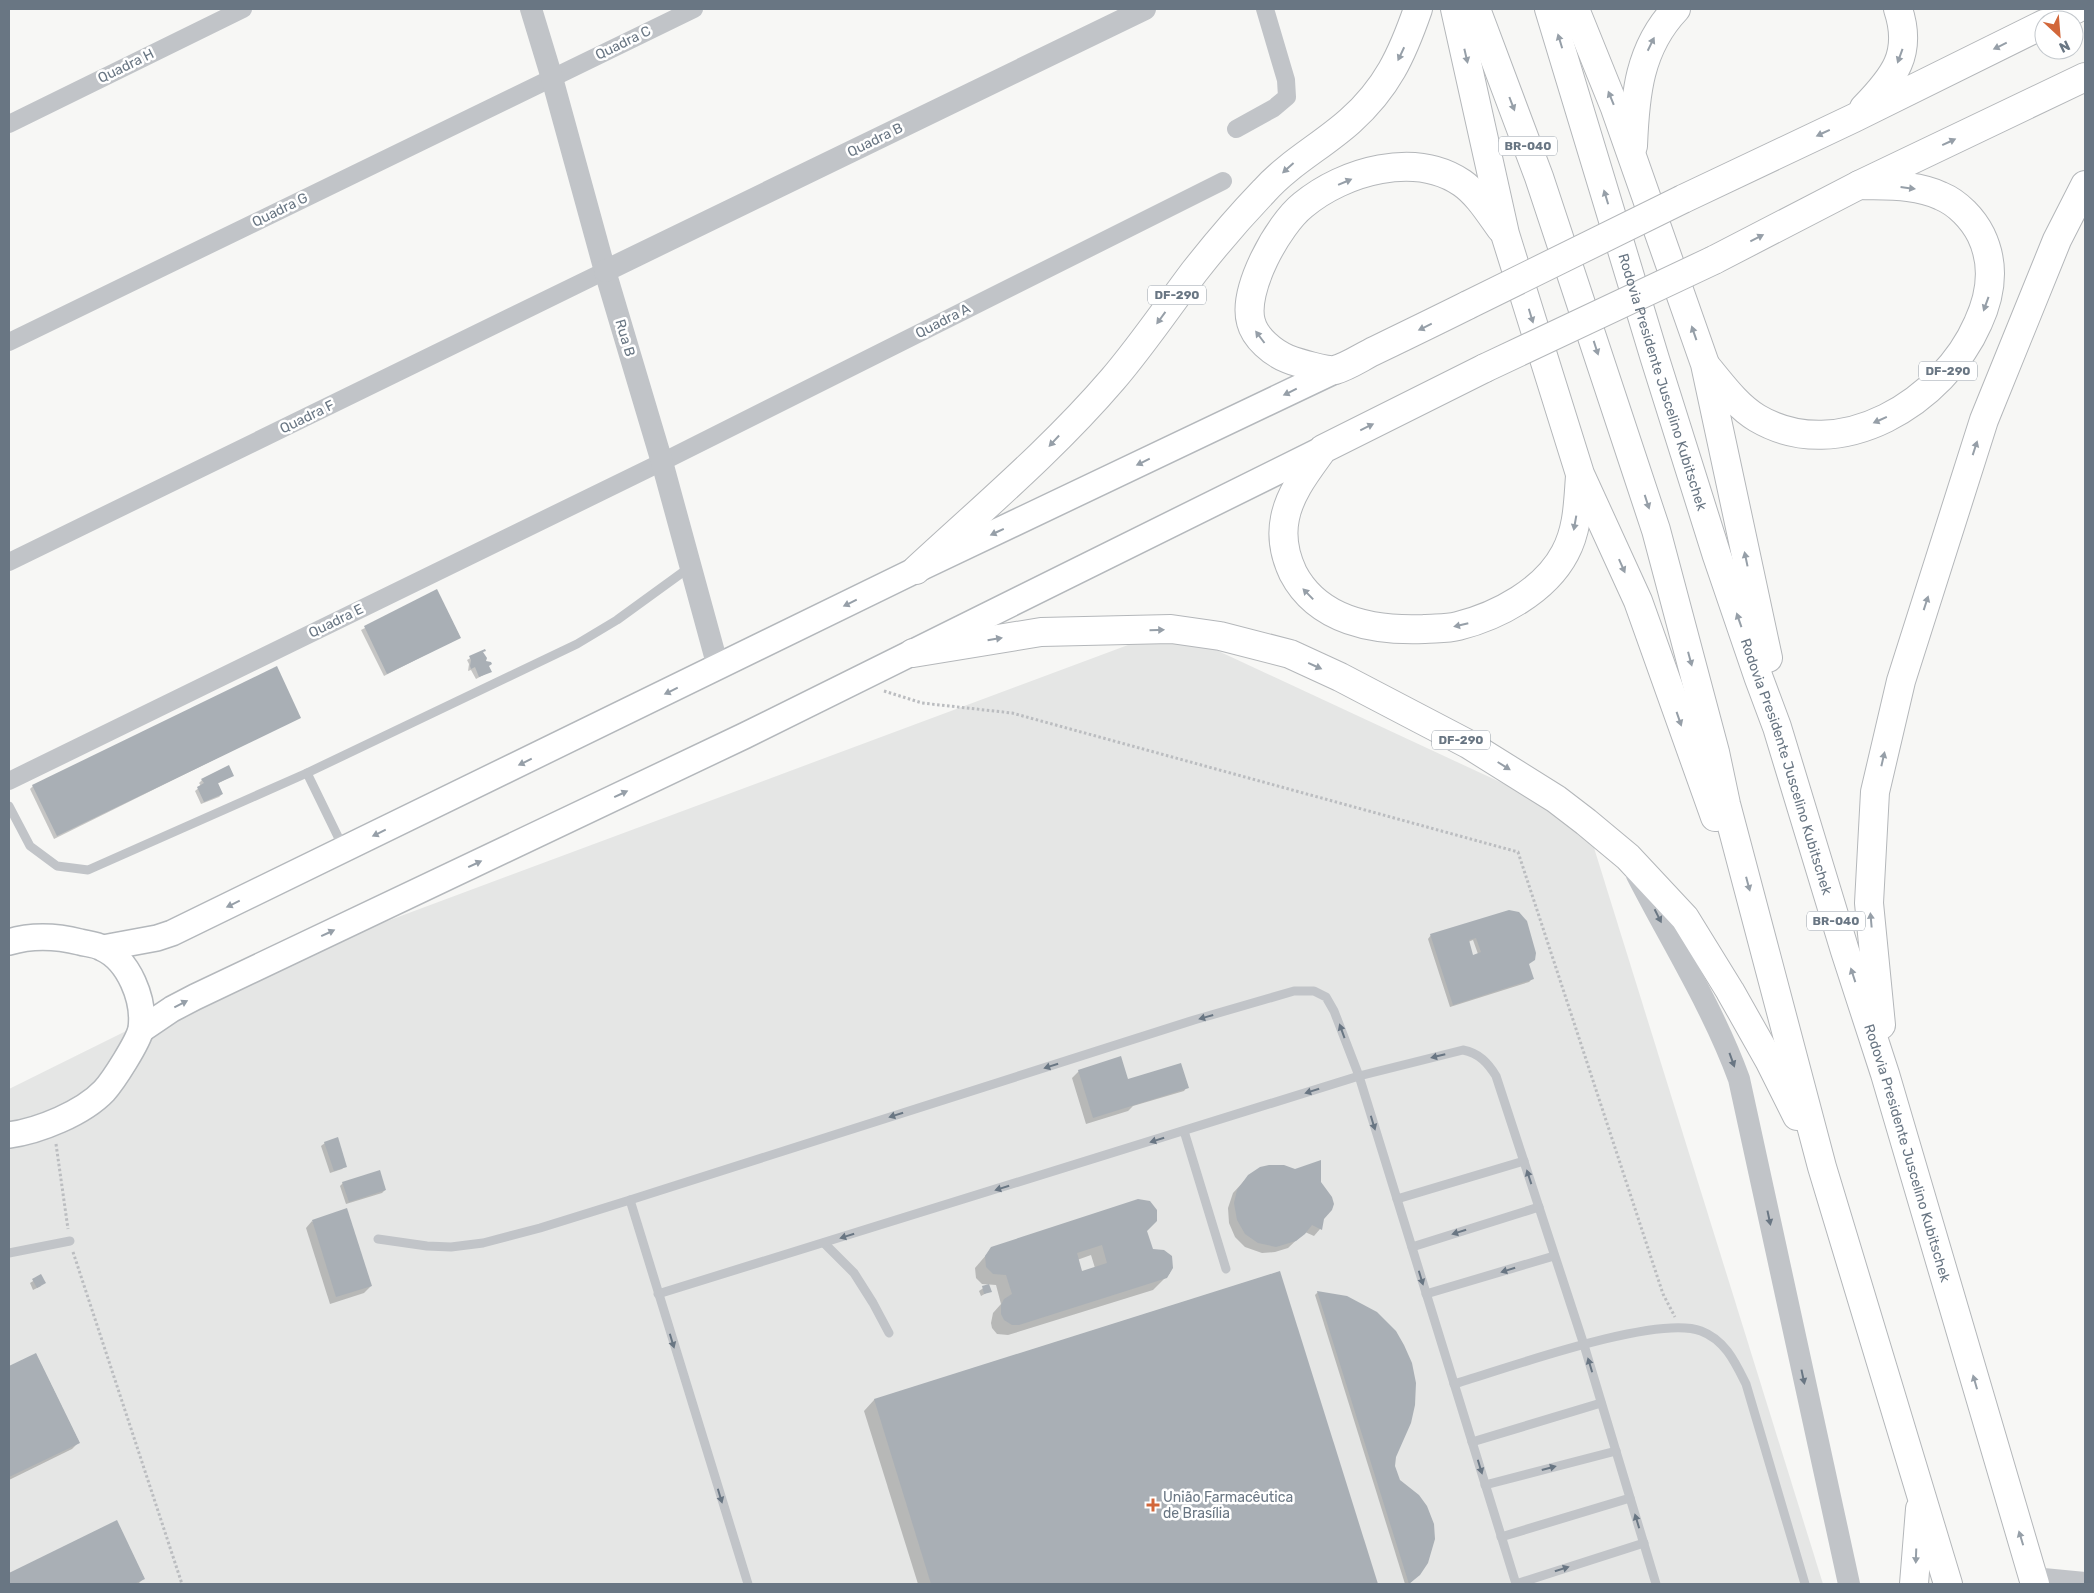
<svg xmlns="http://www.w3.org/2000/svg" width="2094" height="1593" font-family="Rubik,sans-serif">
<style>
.built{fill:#e5e6e5}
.shadow{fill:#0003;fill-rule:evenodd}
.building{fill:#a9afb5;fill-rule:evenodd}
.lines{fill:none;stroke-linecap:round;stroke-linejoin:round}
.secondary-casing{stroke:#b4b8bc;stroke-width:28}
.trunk-casing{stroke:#b4b7ba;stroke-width:30}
.path{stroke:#bbbdc0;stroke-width:3;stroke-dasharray:2.5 2.5;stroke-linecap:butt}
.service{stroke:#c1c4c8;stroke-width:9}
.minor{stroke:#c1c4c8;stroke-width:18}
.tertiary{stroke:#c1c4c8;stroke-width:22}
.secondary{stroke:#fff;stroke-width:25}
.trunk{stroke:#fff;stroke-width:28}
.trunk-bridge-casing{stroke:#b4b7ba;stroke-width:30;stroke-linecap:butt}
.trunk-bridge{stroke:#fff;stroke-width:28}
.oneway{fill:#969fa8}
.oneway2{fill:#697683}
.poi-dot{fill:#d2673a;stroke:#fff;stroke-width:2}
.labels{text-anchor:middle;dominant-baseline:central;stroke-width:5;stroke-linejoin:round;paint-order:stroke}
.shield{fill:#fff;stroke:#969fa8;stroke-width:1}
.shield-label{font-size:12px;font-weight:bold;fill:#697683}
.street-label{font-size:14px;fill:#697683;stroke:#fff}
.poi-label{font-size:14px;fill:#697683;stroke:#fff;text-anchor:start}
</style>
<rect width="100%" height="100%" fill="#f7f7f5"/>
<polygon class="built" points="1171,629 1586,822 1823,1584 9,1584 9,1089 229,980"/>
<g class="shadow">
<polygon points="437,591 460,637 384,676 361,630"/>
<polygon points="481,652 485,663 491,671 476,679 471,670 468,671 469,664 467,660"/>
<polygon points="300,717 54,839 30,789 33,786"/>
<polygon points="232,776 217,784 222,794 219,797 201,804 195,791 201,786 199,783 202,780"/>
<path d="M1509,911l23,68 -3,3 -79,25 -22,-68 3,-4zM1473,940l5,14 -6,2 -4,-14z"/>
<polygon points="1079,1071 1127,1081 1187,1087 1184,1091 1133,1106 1128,1111 1086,1124 1072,1078"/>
<polygon points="325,1143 345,1166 342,1169 330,1173 321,1146"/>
<polygon points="1244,1181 1322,1218 1320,1229 1314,1236 1305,1232 1288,1248 1275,1252 1262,1253 1245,1247 1235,1237 1229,1223 1228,1208 1233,1193"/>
<polygon points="343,1183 385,1190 382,1193 346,1204 340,1186"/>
<polygon points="312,1221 371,1286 364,1293 330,1304 306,1228"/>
<path d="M1146,1231l6,19 18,23 -17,17 -145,45 -11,-1 -5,-6 -1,-5 2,-10 8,-9 -5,-19 -14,-1 -6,-6 -1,-10 18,-21zM1091,1255l4,13 -13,4 -5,-12z"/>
<polygon points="1279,1272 1377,1584 918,1584 864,1411 874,1400"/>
<polygon points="41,1276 41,1286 33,1290 30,1283"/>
<polygon points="988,1285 990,1291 981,1296 979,1291"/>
<polygon points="1318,1292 1394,1466 1415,1578 1408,1584 1405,1584 1315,1295"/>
<polygon points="36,1354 79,1442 72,1449 9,1480 9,1367"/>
<polygon points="117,1522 144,1578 138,1584 9,1584 9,1574"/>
</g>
<g class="building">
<polygon points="437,589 461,638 387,674 364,626"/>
<polygon points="485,649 486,651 483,652 487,658 486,661 491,662 492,664 489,666 492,672 479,677 475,667 471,669 470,666 471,660 469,656"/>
<polygon points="277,666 301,718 57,836 32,785"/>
<polygon points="229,765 234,776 218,783 223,794 204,802 197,787 204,783 201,779"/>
<path d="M1509,910l10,2 8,9 9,32 -1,7 -6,4 5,15 -81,26 -23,-71zM1476,938l5,14 -8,3 -4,-15z"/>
<polygon points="1121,1056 1128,1079 1181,1063 1189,1088 1093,1118 1078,1070"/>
<polygon points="338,1137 347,1167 334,1171 324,1142"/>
<polygon points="1321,1160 1321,1182 1332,1197 1334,1204 1332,1210 1324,1219 1322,1230 1312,1225 1305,1234 1296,1241 1276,1247 1258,1243 1245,1234 1237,1220 1234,1203 1237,1190 1248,1175 1260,1167 1269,1165 1284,1165 1295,1169"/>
<polygon points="380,1170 386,1190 349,1202 342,1182"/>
<path d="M1138,1199l12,2 7,9v11l-10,10 6,18 11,1 8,6 1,12 -6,10 -148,47h-7l-8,-5 -3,-6v-9l3,-6 8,-5 -6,-19 -13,-1 -7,-7 -1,-11 6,-9zM1102,1245l5,18 -25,8 -5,-18z"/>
<polygon points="347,1208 372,1286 336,1297 312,1220"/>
<polygon points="1280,1271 1378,1584 931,1584 874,1399"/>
<polygon points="41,1274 46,1283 37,1288 32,1279"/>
<polygon points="989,1284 992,1292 984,1294 982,1286"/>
<polygon points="1317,1291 1347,1296 1377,1312 1396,1331 1404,1345 1412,1363 1416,1383 1415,1405 1411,1423 1396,1457 1395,1466 1400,1480 1419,1495 1427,1506 1434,1524 1435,1539 1428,1563 1420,1575 1409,1584"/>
<polygon points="36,1353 80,1443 9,1477 9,1366"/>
<polygon points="117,1520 145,1579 134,1584 9,1584 9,1573"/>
</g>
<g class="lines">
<defs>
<g id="secondary">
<path d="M9,942c23,-7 47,-6 71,0 7,2 15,2 22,6 27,12 43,52 39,81 -3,13 -27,51 -37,62 -21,22 -65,40 -95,44"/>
<polyline points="103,948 157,938 172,933 916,570 1334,371"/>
<polyline points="141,1030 172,1009 195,997 744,736 1323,449"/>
</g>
<g id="trunk">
<polyline points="1455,9 1505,234 1580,474 1638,601 1715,817"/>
<polyline points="1476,9 1539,177 1656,530 1715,752 1726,804 1822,1167 1948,1584"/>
<path id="s1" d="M1549,9l106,350 62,197 41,120 19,51 68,224 40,123 150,510"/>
<polyline points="1575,9 1615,108 1705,364 1768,658"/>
<polyline points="2053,20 2076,9"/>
<path d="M1864,108c30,-31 49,-54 34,-99"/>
<path d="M1633,146c2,-51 6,-98 43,-137"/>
<polyline points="1683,199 1854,118 2044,24"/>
<polyline points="1714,260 1859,185 2085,77"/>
<path d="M1468,305c-30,15 -61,30 -92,45 -13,6 -27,16 -41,20 -7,2 -39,-8 -47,-11 -15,-6 -33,-21 -37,-37 -9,-32 27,-97 52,-117 41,-34 112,-54 159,-22 16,11 28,31 39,46"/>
<path d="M1707,367c15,18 30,39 50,51 83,49 187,-17 221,-95 13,-28 17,-59 3,-88 -8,-16 -23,-32 -40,-39 -25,-12 -55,-10 -82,-11"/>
<path d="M1485,368l-162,81c-15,21 -33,43 -38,69 -4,19 0,38 8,55 25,48 81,58 131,56 11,-1 23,0 34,-3 40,-10 87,-35 107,-73 13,-24 13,-51 15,-77"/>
<path d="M916,570c67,-62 138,-122 197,-191 29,-34 54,-71 81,-107 22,-28 46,-56 70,-81 25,-28 58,-45 86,-70 37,-33 52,-66 68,-112"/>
<polyline points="913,653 1041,632 1171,629 1220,636 1290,654 1340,677 1468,744 1556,799 1586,822 1628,857 1685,918 1730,991 1769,1060 1797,1116"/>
<polyline points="1881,1025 1869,903 1875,792 1901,681 1984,420 2057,240 2085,185"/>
<polyline points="1914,1584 1920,1509"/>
</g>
</defs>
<use href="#secondary" class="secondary-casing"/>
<use href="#trunk" class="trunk-casing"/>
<g class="path">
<polyline points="884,691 922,703 1012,713 1518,852 1663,1294 1675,1317"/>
<polyline points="56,1144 68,1229"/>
<polyline points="73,1252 182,1584"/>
</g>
<g class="service">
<polyline points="307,773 343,847"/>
<polyline points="9,806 30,846 57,866 88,870 307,773 577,644 617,620 690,567"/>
<polyline points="1184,1131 1226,1269"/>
<polyline points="1397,1199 1524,1161"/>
<polyline points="630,1200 748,1584"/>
<polyline points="378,1239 427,1246 451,1247 483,1243 540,1228 630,1200 1194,1020 1294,991 1314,991 1326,997 1334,1011 1359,1076 1516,1584"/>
<polyline points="824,1243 854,1273 873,1303 889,1333"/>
<polyline points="1412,1247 1539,1207"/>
<polyline points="9,1253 70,1241"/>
<path d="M658,1294l701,-218 104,-26c16,3 25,13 33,26l88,269 72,239"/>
<polyline points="1426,1294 1554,1256"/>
<path d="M1454,1384c51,-15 202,-70 247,-53 24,9 34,31 45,53l59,200"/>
<polyline points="1472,1442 1601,1403"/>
<polyline points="1485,1485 1616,1451"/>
<polyline points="1501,1537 1630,1498"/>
<polyline points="1516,1584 1644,1543"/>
</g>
<g class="minor">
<polyline points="9,124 243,9"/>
<polyline points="1236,129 1274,108 1287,97 1286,80 1265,9"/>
<polyline points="9,342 694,9"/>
<polyline points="9,562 605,271"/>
<polyline points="9,781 662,462 1223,181"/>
<polyline points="2033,1576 2085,1581"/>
</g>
<g class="tertiary">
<polyline points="531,9 552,78 605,271 662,462 718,667"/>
<polyline points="605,271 1145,9"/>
<path d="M1637,875c35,68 76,133 102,204l110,505"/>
</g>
<use href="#secondary" class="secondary"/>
<use href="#trunk" class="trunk"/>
<defs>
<g id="trunk-bridge">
<polyline points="1468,305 1683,199"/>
<polyline points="1485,368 1714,260"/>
</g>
</defs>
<use href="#trunk-bridge" class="trunk-bridge-casing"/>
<use href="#trunk-bridge" class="trunk-bridge"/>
</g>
<defs><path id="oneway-solid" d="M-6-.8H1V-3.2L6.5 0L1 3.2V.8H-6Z" transform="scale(1.25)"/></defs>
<g class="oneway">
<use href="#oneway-solid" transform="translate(1560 41) rotate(-107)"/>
<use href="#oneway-solid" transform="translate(1651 44) rotate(-64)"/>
<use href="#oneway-solid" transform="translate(2000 46) rotate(154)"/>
<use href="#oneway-solid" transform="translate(1401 54) rotate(115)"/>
<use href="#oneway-solid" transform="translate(1466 56) rotate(77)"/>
<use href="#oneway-solid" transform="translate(1900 56) rotate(110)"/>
<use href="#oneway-solid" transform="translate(1611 98) rotate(-112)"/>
<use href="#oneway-solid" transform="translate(1512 104) rotate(69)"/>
<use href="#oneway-solid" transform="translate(1823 133) rotate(155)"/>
<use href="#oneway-solid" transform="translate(1949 142) rotate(-25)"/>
<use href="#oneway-solid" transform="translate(1288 168) rotate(138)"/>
<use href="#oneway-solid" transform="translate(1345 182) rotate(-23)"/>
<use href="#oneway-solid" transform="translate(1908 188) rotate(7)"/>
<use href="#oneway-solid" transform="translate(1606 197) rotate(-107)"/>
<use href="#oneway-solid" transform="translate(1757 238) rotate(-27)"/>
<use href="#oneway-solid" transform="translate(1986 304) rotate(110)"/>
<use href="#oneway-solid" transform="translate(1531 316) rotate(73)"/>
<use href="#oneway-solid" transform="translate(1161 318) rotate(126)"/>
<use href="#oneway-solid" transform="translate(1425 327) rotate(154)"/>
<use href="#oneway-solid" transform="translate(1694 333) rotate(-109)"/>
<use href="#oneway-solid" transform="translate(1260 337) rotate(-127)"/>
<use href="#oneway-solid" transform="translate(1596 348) rotate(72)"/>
<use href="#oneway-solid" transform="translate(1290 392) rotate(154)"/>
<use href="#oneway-solid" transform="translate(1880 420) rotate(156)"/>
<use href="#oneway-solid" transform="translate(1367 427) rotate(-26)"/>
<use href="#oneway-solid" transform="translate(1054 441) rotate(133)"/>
<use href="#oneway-solid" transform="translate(1975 448) rotate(-72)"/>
<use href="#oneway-solid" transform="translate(1143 462) rotate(154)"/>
<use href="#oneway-solid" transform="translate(1647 502) rotate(72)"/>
<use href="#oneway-solid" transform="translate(1575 523) rotate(100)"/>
<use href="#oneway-solid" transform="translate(997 532) rotate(155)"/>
<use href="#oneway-solid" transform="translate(1746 559) rotate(-102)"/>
<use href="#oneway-solid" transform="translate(1622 566) rotate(66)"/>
<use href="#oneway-solid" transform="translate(1308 594) rotate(-134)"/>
<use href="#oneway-solid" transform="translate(850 603) rotate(154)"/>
<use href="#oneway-solid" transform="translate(1926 603) rotate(-72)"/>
<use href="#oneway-solid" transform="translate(1739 620) rotate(-109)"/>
<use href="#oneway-solid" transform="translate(1461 625) rotate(167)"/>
<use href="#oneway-solid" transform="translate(1157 630) rotate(-1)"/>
<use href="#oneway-solid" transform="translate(995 639) rotate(-9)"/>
<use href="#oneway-solid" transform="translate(1690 659) rotate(75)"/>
<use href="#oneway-solid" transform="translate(1315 666) rotate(24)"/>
<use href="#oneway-solid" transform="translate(671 691) rotate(154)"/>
<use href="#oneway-solid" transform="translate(1679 719) rotate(71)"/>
<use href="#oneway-solid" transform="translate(1883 759) rotate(-77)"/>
<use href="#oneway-solid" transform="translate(525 762) rotate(154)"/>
<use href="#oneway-solid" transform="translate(1504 766) rotate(32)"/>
<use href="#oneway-solid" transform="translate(621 794) rotate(-25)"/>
<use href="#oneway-solid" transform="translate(379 833) rotate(154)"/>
<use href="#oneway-solid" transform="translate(475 864) rotate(-25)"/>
<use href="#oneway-solid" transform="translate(1748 884) rotate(75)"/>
<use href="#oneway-solid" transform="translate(233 904) rotate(154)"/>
<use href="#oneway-solid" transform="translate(1871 920) rotate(-95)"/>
<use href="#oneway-solid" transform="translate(328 933) rotate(-25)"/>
<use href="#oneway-solid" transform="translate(1853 975) rotate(-108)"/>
<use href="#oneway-solid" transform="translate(181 1004) rotate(-27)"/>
<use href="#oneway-solid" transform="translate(1975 1382) rotate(-106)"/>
<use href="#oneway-solid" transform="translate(2021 1538) rotate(-107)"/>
<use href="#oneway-solid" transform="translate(1916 1556) rotate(92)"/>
</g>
<g class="oneway2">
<use href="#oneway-solid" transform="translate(1658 916) rotate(63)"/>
<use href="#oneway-solid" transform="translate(1206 1017) rotate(164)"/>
<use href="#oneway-solid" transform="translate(1342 1031) rotate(-110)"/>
<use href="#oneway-solid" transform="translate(1438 1056) rotate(166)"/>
<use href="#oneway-solid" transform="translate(1732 1060) rotate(70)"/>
<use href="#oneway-solid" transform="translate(1051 1066) rotate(162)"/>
<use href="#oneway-solid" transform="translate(1312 1091) rotate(163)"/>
<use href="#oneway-solid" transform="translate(896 1115) rotate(162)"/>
<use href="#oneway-solid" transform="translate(1373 1123) rotate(73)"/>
<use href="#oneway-solid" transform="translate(1157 1140) rotate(163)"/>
<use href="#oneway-solid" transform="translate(1529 1177) rotate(-108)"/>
<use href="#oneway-solid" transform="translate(1002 1188) rotate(163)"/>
<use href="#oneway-solid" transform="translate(1769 1218) rotate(78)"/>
<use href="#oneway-solid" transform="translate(1459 1232) rotate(163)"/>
<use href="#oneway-solid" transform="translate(847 1236) rotate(163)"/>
<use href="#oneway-solid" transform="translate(1508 1270) rotate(163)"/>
<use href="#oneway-solid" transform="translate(1421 1278) rotate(73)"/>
<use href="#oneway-solid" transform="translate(672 1341) rotate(73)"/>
<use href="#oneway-solid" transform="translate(1590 1365) rotate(-107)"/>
<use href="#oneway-solid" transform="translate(1803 1377) rotate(78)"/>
<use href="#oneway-solid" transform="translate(1480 1467) rotate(73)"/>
<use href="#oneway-solid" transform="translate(1549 1468) rotate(-15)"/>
<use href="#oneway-solid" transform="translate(720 1496) rotate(73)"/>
<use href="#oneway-solid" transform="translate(1637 1521) rotate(-107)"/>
<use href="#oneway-solid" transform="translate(1562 1569) rotate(-18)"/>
</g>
<path class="poi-dot" d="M1150.5 1497.5h5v5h5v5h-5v5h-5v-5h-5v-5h5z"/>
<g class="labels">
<g class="shield">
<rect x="1499" y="136.5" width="58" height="19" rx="4"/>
<rect x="1148" y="285.5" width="58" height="19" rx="4"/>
<rect x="1919" y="361.5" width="58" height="19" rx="4"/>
<rect x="1432" y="730.5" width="58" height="19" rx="4"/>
<rect x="1807" y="911.5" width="58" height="19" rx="4"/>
</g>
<g class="shield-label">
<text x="1528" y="146">BR-040</text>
<text x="1177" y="295">DF-290</text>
<text x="1948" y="371">DF-290</text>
<text x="1461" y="740">DF-290</text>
<text x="1836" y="921">BR-040</text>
</g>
<g class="street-label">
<text transform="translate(623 43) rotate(-26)">Quadra C</text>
<text transform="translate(126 66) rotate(-26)">Quadra H</text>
<text transform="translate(875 140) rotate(-26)">Quadra B</text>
<text transform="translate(280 210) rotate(-26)">Quadra G</text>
<text transform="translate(943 321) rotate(-27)">Quadra A</text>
<text transform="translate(625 338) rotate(73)">Rua B</text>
<text stroke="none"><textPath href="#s1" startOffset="390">Rodovia Presidente Juscelino Kubitschek</textPath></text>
<text transform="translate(307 417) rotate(-26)">Quadra F</text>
<text transform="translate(336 621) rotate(-26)">Quadra E</text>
<text stroke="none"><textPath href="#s1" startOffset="794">Rodovia Presidente Juscelino Kubitschek</textPath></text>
<text stroke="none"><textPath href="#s1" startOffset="1199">Rodovia Presidente Juscelino Kubitschek</textPath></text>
</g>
<g class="poi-label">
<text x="1163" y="1497">União Farmacêutica<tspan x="1163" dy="16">de Brasília</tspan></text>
</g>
</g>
<rect width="2094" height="1593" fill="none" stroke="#697683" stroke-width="20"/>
<g transform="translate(2059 35) rotate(154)"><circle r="24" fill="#ffffff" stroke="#c3c8cd"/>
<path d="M0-4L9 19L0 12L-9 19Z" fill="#d2673a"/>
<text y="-8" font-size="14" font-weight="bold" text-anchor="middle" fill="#697683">N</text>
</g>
</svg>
